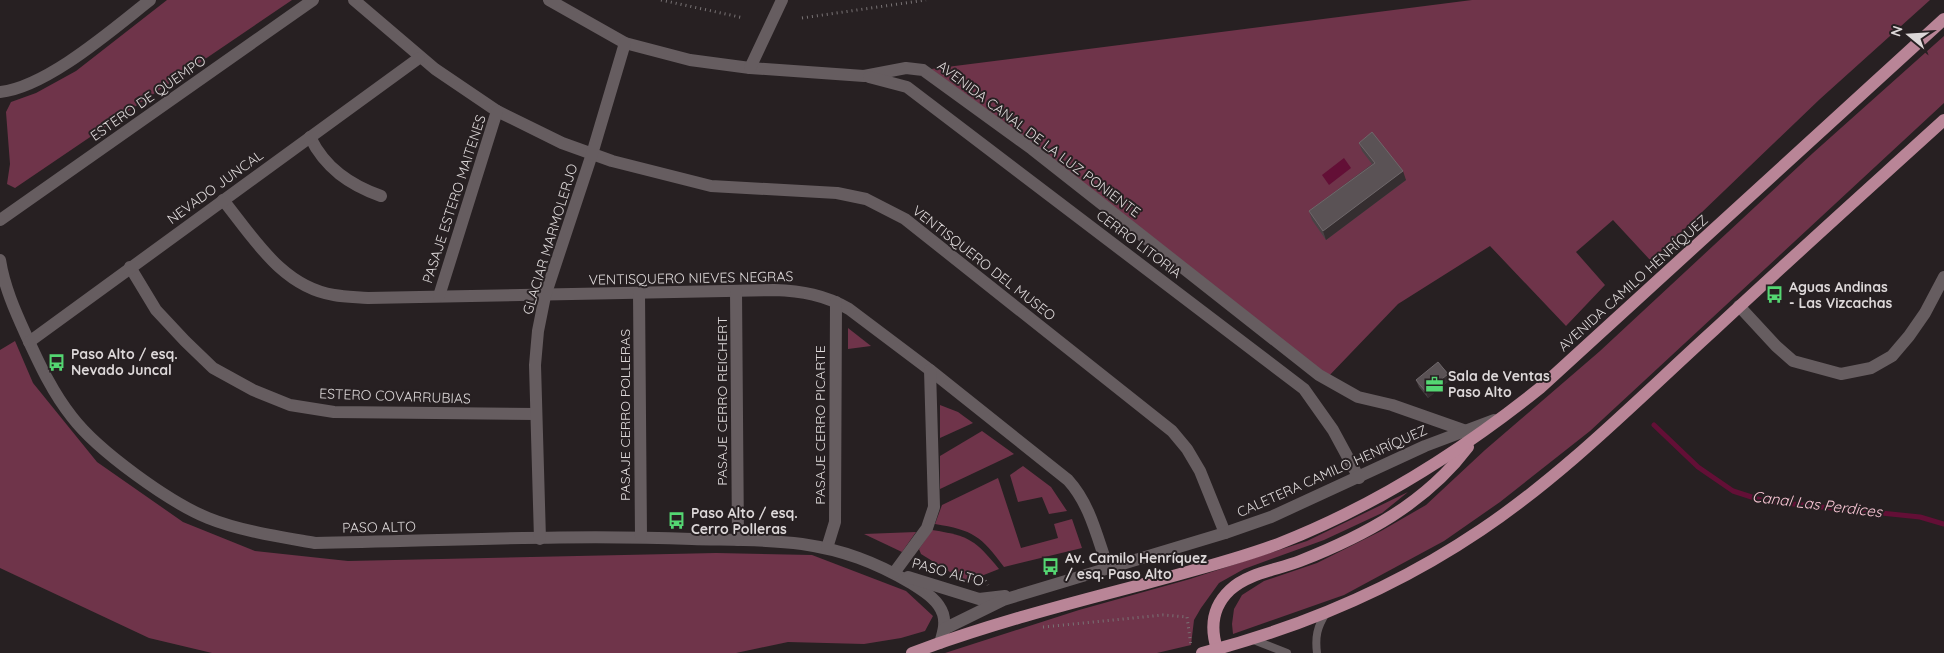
<svg xmlns="http://www.w3.org/2000/svg" width="1944" height="653" font-family="Quicksand,sans-serif">
<style>
.green{fill:#6f344a}
.water{fill:#630f36}
.lines{fill:none;stroke-linecap:round;stroke-linejoin:round}
.stream{stroke:#630f36;stroke-width:5}
.path{stroke:#797375;stroke-width:3;stroke-dasharray:1 4;stroke-linecap:butt}
.service{stroke:#665d60;stroke-width:8}
.minor{stroke:#665d60;stroke-width:12}
.primary{stroke:#b98597;stroke-width:12}
.wall{fill:#4a4245}
.shaded-wall{fill:#352e30}
.building{fill:#5a5255;stroke:#6e676a}
.labels{text-anchor:middle;dominant-baseline:central;stroke-width:4;stroke-linejoin:round;paint-order:stroke}
.street-label{font-size:14px;fill:#ddd8d9;stroke:#272022}
.poi-label{font-size:14px;font-weight:bold;fill:#ddd8d9;stroke:#272022;text-anchor:start}
.water-label{font-size:15px;font-style:italic;fill:#fdcad9;stroke:#272022}
</style>
<rect width="100%" height="100%" fill="#272022"/>
<g class="green">
<polygon points="167,0 292,0 15,188 7,184 10,164 6,112 11,102 36,93 76,71"/>
<polygon points="1472,0 1930,0 1820,99 1651,261 1613,220 1576,252 1605,285 1566,326 1490,246 1398,304 1325,380 931,69"/>
<polygon points="1944,36 1944,103 1590,431 1500,502 1444,541 1344,595 1233,634 1232,624 1234,609 1242,595 1264,581 1317,563 1381,531 1426,505 1485,450 1600,351 1813,153"/>
<polygon points="848,328 871,346 848,349"/>
<polygon points="15,341 33,383 97,462 183,522 255,551 348,561 716,553 812,555 906,591 933,616 925,631 901,638 864,644 788,642 736,653 212,653 149,638 0,568 0,350"/>
<polygon points="940,405 958,412 973,423 940,438"/>
<polygon points="982,431 1014,454 940,489 940,456"/>
<polygon points="1023,466 1051,487 1067,511 1049,514 1042,497 1018,502 1010,475"/>
<path d="M998,478l23,70 37,-10 -4,-14 18,-5 10,29 -78,19c-23,-31 -31,-37 -69,-43l7,-19z"/>
<polygon points="1408,492 1382,513 1324,540 1244,569 1219,583 1201,608 1194,620 1191,645 1157,653 945,653 1079,610 1190,579 1307,541"/>
<path d="M932,530c38,6 43,10 67,39l-33,13 -45,-28 -2,-5z"/>
<polygon points="916,532 902,552 864,534"/>
</g>
<polygon class="water" points="1344,158 1351,168 1329,185 1322,175"/>
<g class="lines">
<polyline class="stream" points="1654,425 1698,467 1733,491 1764,501 1920,517 1944,524"/>
<g class="path">
<polyline points="661,0 744,18"/>
<polyline points="802,18 926,0"/>
<polyline points="976,583 985,580 988,585"/>
<polyline points="1043,627 1163,615 1187,617 1191,646"/>
</g>
<g class="service">
<polyline points="1251,639 1287,653"/>
<path d="M1317,653c-2,-16 0,-26 9,-40"/>
</g>
<g class="minor">
<polyline points="354,0 435,69 497,111 562,143 612,161 711,186 837,193 866,199 905,219 1172,431 1187,449 1200,471 1225,533"/>
<polyline points="549,0 625,43 690,60 750,68 864,76 906,68 923,70 1032,149 1319,375 1358,397 1392,405 1466,431"/>
<polyline points="750,68 782,0"/>
<polyline points="869,77 907,87 1304,389 1333,430 1359,478"/>
<path d="M0,92c47,-5 113,-63 150,-92"/>
<path d="M310,137c15,31 40,48 71,59"/>
<path d="M223,200c30,37 59,87 111,95 11,2 23,2 34,3l406,-8c28,1 51,5 75,19l81,61 138,110c22,24 29,57 40,88"/>
<polyline points="0,220 313,0"/>
<path d="M0,260c4,26 15,51 26,75 13,28 26,57 46,82 26,34 97,85 136,101 32,13 73,19 107,25 126,-2 252,-9 377,-4 37,1 74,0 110,5 41,6 73,18 109,39 12,8 27,16 32,31 3,10 0,19 -3,29"/>
<polyline points="130,267 156,310 185,341 213,368 253,390 290,405 334,412 536,414"/>
<polyline points="736,291 738,540"/>
<polyline points="639,293 641,537"/>
<polyline points="439,296 497,111"/>
<polyline points="1739,306 1776,346 1793,361 1841,374 1871,368 1892,356 1909,336 1925,313 1944,277"/>
<polyline points="29,342 419,58"/>
<polyline points="540,539 535,365 538,331 545,296 592,154 625,43"/>
<polyline points="827,548 835,522 836,302"/>
<polyline points="894,573 927,528 934,507 930,370"/>
<polyline points="908,577 979,599 1005,596"/>
<polyline points="944,629 1003,600 1225,533 1271,517 1425,446 1494,420"/>
</g>
<g class="primary">
<path d="M1217,649c-7,-22 -5,-42 13,-59 18,-17 47,-20 70,-29 64,-25 126,-58 168,-114"/>
<path d="M912,653c75,-28 151,-48 228,-68 46,-13 93,-24 138,-41 95,-37 182,-92 262,-156l404,-369"/>
<path d="M1202,653c101,-26 193,-65 279,-123 85,-57 158,-132 233,-200 76,-71 153,-140 230,-210"/>
</g>
</g>
<g class="wall">
<polygon points="1359,143 1406,180 1326,240 1312,220 1309,211 1372,164 1362,151"/>
<polygon points="1416,380 1450,380 1428,398 1419,387"/>
</g>
<g class="shaded-wall">
<polygon points="1403,171 1406,180 1326,240 1323,231"/>
<polygon points="1448,374 1450,380 1428,398 1426,392"/>
</g>
<g class="building">
<polygon points="1372,132 1403,171 1323,231 1309,211 1375,163 1359,143"/>
<polygon points="1438,362 1448,374 1426,392 1416,380"/>
</g>
<defs>
<symbol id="bus-bare" viewBox="-9 -9 18 18"><path d="M-5-6H5V4H4V6H2V4H-2V6H-4V4H-5ZM-3.5-4V0h7V-4ZM-3.5 1.2v1.5H-2V1.2ZM2 1.2v1.5H3.5V1.2Z" fill="#54d672" stroke="#272022" stroke-width="2.5" paint-order="stroke"/></symbol>
<symbol id="office-bare" viewBox="-9 -9 18 18"><path d="M-6-3h4V-5.5h4V-3h4V5H-6ZM-1-4.5V-3h2v-1.5ZM-6 0V1H6V0Z" fill="#54d672" stroke="#272022" stroke-width="2.5" paint-order="stroke"/></symbol>
</defs>
<g fill-rule="evenodd">
<use href="#bus-bare" x="1762" y="282" width="25" height="25"/>
<use href="#bus-bare" x="44" y="350" width="25" height="25"/>
<use href="#office-bare" x="1422" y="372" width="25" height="25"/>
<use href="#bus-bare" x="664" y="508" width="25" height="25"/>
<use href="#bus-bare" x="1038" y="554" width="25" height="25"/>
</g>
<g class="labels">
<g class="street-label">
<text transform="translate(148 98) rotate(-35)">ESTERO DE QUEMPO</text>
<text transform="translate(1039 139) rotate(37)">AVENIDA CANAL DE LA LUZ PONIENTE</text>
<text transform="translate(215 187) rotate(-36)">NEVADO JUNCAL</text>
<text transform="translate(454 199) rotate(-72)">PASAJE ESTERO MAITENES</text>
<text transform="translate(550 239) rotate(-73)">GLACIAR MARMOLERJO</text>
<text transform="translate(1139 244) rotate(37)">CERRO LITORIA</text>
<text transform="translate(984 263) rotate(38)">VENTISQUERO DEL MUSEO</text>
<text transform="translate(691 278) rotate(-1)">VENTISQUERO NIEVES NEGRAS</text>
<text transform="translate(1633 283) rotate(-42)">AVENIDA CAMILO HENRÍQUEZ</text>
<text transform="translate(395 396) rotate(2)">ESTERO COVARRUBIAS</text>
<text transform="translate(722 401) rotate(-90)">PASAJE CERRO REICHERT</text>
<text transform="translate(625 415) rotate(-90)">PASAJE CERRO POLLERAS</text>
<text transform="translate(820 425) rotate(-90)">PASAJE CERRO PICARTE</text>
<text transform="translate(1332 471) rotate(-24)">CALETERA CAMILO HENRÍQUEZ</text>
<text transform="translate(379 527) rotate(-1)">PASO ALTO</text>
<text transform="translate(948 572) rotate(15)">PASO ALTO</text>
</g>
<g class="poi-label">
<text x="1789" y="287">Aguas Andinas<tspan x="1789" dy="16">- Las Vizcachas</tspan></text>
<text x="71" y="354">Paso Alto / esq.<tspan x="71" dy="16">Nevado Juncal</tspan></text>
<text x="1448" y="376">Sala de Ventas<tspan x="1448" dy="16">Paso Alto</tspan></text>
<text x="691" y="513">Paso Alto / esq.<tspan x="691" dy="16">Cerro Polleras</tspan></text>
<text x="1065" y="558">Av. Camilo Henríquez<tspan x="1065" dy="16">/ esq. Paso Alto</tspan></text>
</g>
<g class="water-label">
<text transform="translate(1817 504) rotate(7)">Canal Las Perdices</text>
</g>
</g>
<g transform="translate(1909 35) rotate(288)" stroke="#272022" stroke-width="4" paint-order="stroke">
<path d="M0-4L9 19L0 12L-9 19Z" fill="#ddd8d9"/>
<text y="-8" font-size="14" font-weight="bold" text-anchor="middle" fill="#ddd8d9">N</text>
</g>
</svg>
